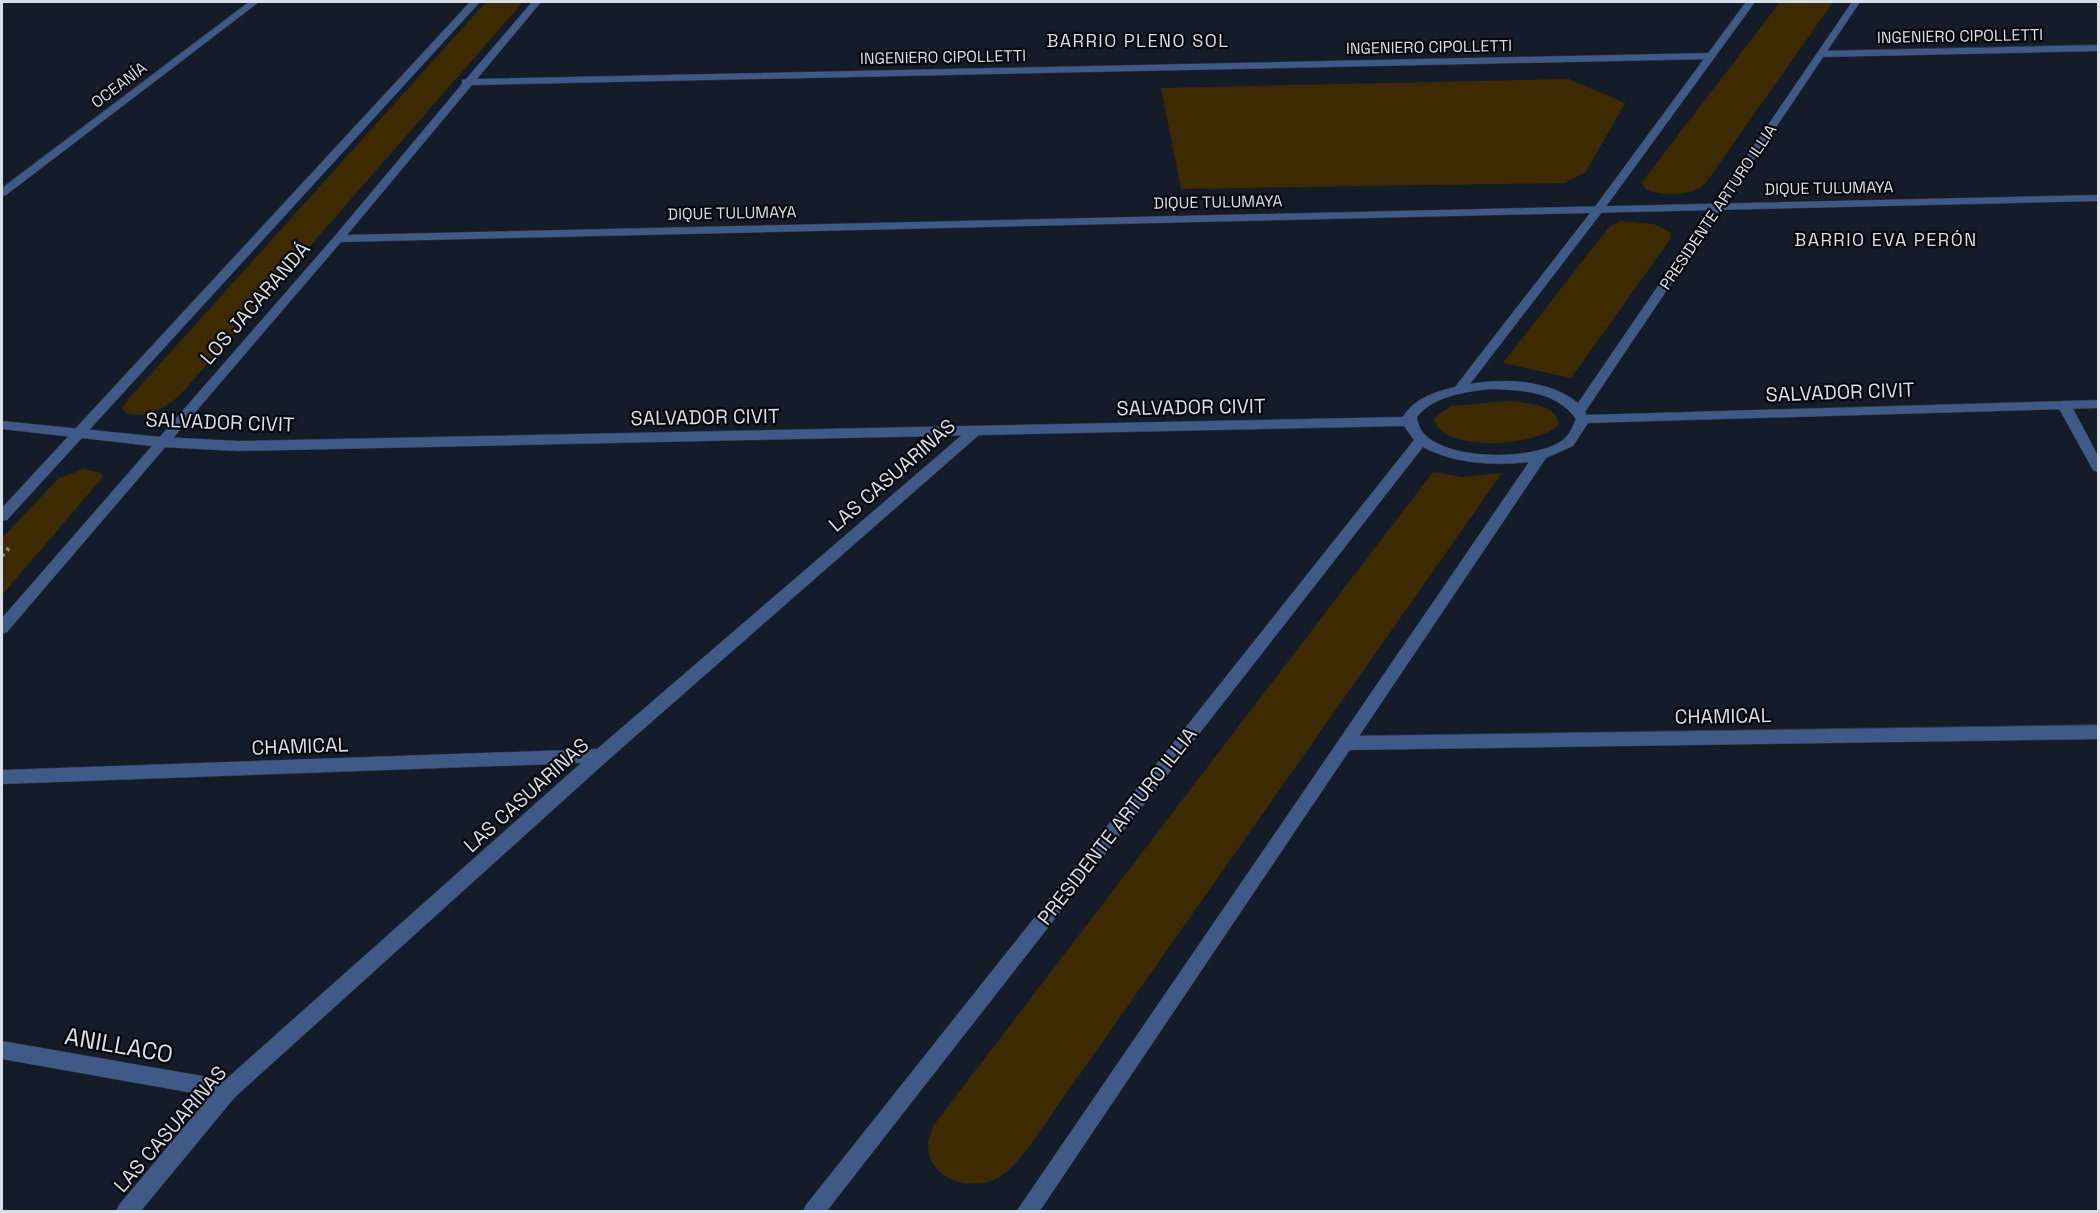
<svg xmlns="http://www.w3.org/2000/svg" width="2100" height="1213" font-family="'Space Grotesk',sans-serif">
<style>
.green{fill:#3d2a01}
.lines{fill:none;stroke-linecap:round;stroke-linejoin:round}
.minor-casing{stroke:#303744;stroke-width:1}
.tertiary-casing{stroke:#303744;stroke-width:1}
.path{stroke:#7f8590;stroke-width:4;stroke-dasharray:3 4.5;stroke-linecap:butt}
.minor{fill:#405a87;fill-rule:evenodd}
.tertiary{fill:#405a87;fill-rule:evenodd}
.labels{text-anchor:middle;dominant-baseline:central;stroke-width:4.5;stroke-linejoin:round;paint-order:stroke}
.far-street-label{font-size:16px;fill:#d9dfe7;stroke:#04070c}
.far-neighbourhood-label{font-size:18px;letter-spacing:1.5px;fill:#d9dfe7;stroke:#04070c}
.street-label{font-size:20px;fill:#d9dfe7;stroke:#04070c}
.near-street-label{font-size:24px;fill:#d9dfe7;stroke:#04070c}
</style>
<rect width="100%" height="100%" fill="#151c29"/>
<g class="green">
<path d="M486,2h37l-342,392c-16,14 -33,25 -55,19l-4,-5 7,-10z"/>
<path d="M1780,2h53l-128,182c-15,13 -42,13 -60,5l-3,-7z"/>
<polygon points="1569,79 1625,103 1585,173 1564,183 1181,189 1161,88"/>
<polygon points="1621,221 1654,224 1670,232 1671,238 1571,378 1503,363 1609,227"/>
<path d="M1507,401c15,1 51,3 52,23 -19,23 -119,30 -125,-6l17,-12z"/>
<polygon points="84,469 101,473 103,477 2,595 2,538 59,478"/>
<path d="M1433,472l29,5 40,-4 -474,675c-10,12 -19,25 -34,32 -27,11 -67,-2 -66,-36 1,-6 4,-13 5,-18z"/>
</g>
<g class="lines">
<defs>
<g id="minor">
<polygon points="249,2 259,2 6,195 2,196 2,188"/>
<polygon points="470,2 480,2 7,520 2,521 2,508"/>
<polygon points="532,2 541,2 477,79 1709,53 1714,56 1709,59 472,85 347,235 2098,195 2098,201 341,242 7,632 2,634 2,618 334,237 462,84 462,80 466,79"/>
<polygon points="2098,45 2098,51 1822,57 1817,54 1822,51"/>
<polygon points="2064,401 2071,405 2098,456 2098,472 2093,470 2057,405"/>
<polygon points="975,427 980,428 982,431 980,434 607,761 235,1097 140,1212 116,1212 119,1205 210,1096 2,1059 2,1041 225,1080 581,763 2,784 2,770 597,749 970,428"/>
<polygon points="2098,725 2098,739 1348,750 1342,748 1340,743 1342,738 1348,736"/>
</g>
<path id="tertiary" d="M1746,2h9l-153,210 -132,172c35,-6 80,-4 108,19l274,-401h8l-275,410 2,3 511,-15v8l-510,15 -15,23 -27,12 -507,754h-23l513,-750c-34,4 -75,2 -106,-15l-597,765h-23l3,-7 608,-765 -10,-14 -1166,25 -77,-4 -159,-18v-8l159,16 77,4 1165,-24c11,-19 32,-25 52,-30l139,-179zM1490,389c32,1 66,2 86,30 -3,7 -6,15 -12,20 -27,24 -145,24 -147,-22 16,-21 48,-25 73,-28z"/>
</defs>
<use href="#minor" class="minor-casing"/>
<use href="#tertiary" class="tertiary-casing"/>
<polyline class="path" points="2,556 9,548"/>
<use href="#minor" class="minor"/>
<use href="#tertiary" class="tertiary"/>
</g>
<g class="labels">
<g class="far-street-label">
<text transform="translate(1960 36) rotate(-1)">INGENIERO CIPOLLETTI</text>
<text transform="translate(1429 47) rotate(-1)">INGENIERO CIPOLLETTI</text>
<text transform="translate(943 57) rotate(-1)">INGENIERO CIPOLLETTI</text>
<text transform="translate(119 85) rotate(-37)">OCEANÍA</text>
<text transform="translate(1829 188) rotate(-1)">DIQUE TULUMAYA</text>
<text transform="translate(1218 202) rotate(-1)">DIQUE TULUMAYA</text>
<text transform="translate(1718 207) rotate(-56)">PRESIDENTE ARTURO ILLIA</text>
<text transform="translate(732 213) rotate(-1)">DIQUE TULUMAYA</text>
</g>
<g class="far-neighbourhood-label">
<text x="1138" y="40">BARRIO PLENO SOL</text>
<text x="1886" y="239">BARRIO EVA PERÓN</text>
</g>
<g class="street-label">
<text transform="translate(255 303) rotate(-49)">LOS JACARANDÁ</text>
<text transform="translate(1840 392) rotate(-2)">SALVADOR CIVIT</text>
<text transform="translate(1191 407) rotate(-1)">SALVADOR CIVIT</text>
<text transform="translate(705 417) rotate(-1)">SALVADOR CIVIT</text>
<text transform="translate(220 422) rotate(2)">SALVADOR CIVIT</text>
<text transform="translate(892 475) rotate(-41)">LAS CASUARINAS</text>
<text transform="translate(1723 716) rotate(-1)">CHAMICAL</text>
<text transform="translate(300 746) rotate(-2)">CHAMICAL</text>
<text transform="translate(526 795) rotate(-42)">LAS CASUARINAS</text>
<text transform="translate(1117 826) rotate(-52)">PRESIDENTE ARTURO ILLIA</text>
<text transform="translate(170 1129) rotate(-49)">LAS CASUARINAS</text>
</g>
<g class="near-street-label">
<text transform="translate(119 1045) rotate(10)">ANILLACO</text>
</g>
</g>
<rect width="2100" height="1213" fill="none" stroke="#d9dfe7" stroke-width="6"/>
</svg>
